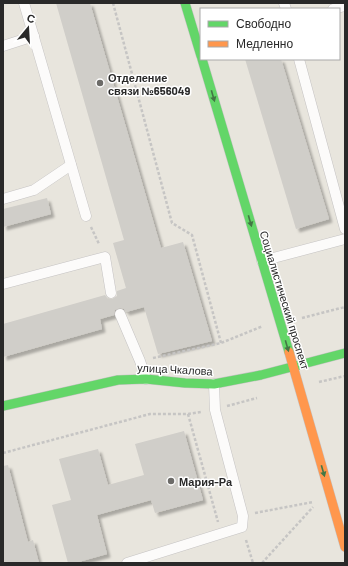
<svg xmlns="http://www.w3.org/2000/svg" width="348" height="566" font-family="Barlow,sans-serif">
<style>
.building{fill:#d0cec9;filter:url(#shadow)}
.lines{fill:none;stroke-linecap:round;stroke-linejoin:round}
.lane-casing{stroke:#c5c3c3;stroke-width:11}
.fast-casing{stroke:#c5c3c3;stroke-width:10}
.slow-casing{stroke:#c5c3c3;stroke-width:10}
.path{stroke:#c6c5c4;stroke-width:2.5;stroke-dasharray:3 2;stroke-linecap:butt}
.lane{stroke:#fcfbfa;stroke-width:10}
.fast{stroke:#63d668;stroke-width:9}
.slow{stroke:#ff974d;stroke-width:9}
.oneway{fill:#437745}
.poi-dot{fill:#6c6b68;stroke:#fff;stroke-width:1.5}
.labels{text-anchor:middle;dominant-baseline:central;stroke-width:3;stroke-linejoin:round;paint-order:stroke}
.poi-label{font-size:11px;font-weight:bold;fill:#292929;stroke:#fff;text-anchor:start}
.street-label{font-size:11px;fill:#292929;stroke:#fff}
</style>
<defs>
<filter id="shadow"><feDropShadow dx="3.5" dy="3.5" stdDeviation="1" flood-color="#0004"/></filter>
</defs>
<rect width="100%" height="100%" fill="#e8e5dd"/>
<g class="building">
<polygon points="56,3 90,3 161,248 183,242 212,341 158,354 144,307 126,312 124,309 120,308 115,310 114,315 100,319 102,329 3,357 3,324 105,295 108,299 112,299 117,296 117,291 126,288 113,243 124,240"/>
<polygon points="245,59 281,59 329,219 296,229"/>
<polygon points="47,198 51,214 3,227 3,209"/>
<polygon points="184,431 203,500 155,513 151,500 97,515 107,554 75,563 68,563 52,505 71,500 59,459 98,449 108,485 144,475 135,444"/>
<polygon points="8,465 28,542 33,540 39,563 3,563 3,466"/>
</g>
<g class="lines">
<defs>
<g id="lane">
<polyline points="24,3 86,216"/>
<polyline points="284,3 286,9"/>
<polyline points="333,9 345,6"/>
<polyline points="3,46 34,36"/>
<polyline points="299,59 345,229"/>
<polyline points="3,199 34,190 71,165"/>
<polyline points="262,261 345,239"/>
<polyline points="3,284 105,257 111,293"/>
<polyline points="120,314 140,361 146,379"/>
<polyline points="127,563 242,527 243,516 215,410 214,384"/>
</g>
<g id="fast">
<polyline points="185,3 201,56"/>
<polyline points="202,59 289,352"/>
<polyline points="3,406 118,380 146,379 185,383 214,384 261,375 345,353"/>
</g>
<polyline id="slow" points="289,352 345,547"/>
</defs>
<use href="#lane" class="lane-casing"/>
<use href="#fast" class="fast-casing"/>
<use href="#slow" class="slow-casing"/>
<g class="path">
<polyline points="113,3 172,223 192,235 221,343"/>
<polyline points="91,227 99,244"/>
<polyline points="302,318 345,307"/>
<polyline points="153,358 221,343 263,326"/>
<polyline points="319,382 345,376"/>
<polyline points="227,406 257,398"/>
<polyline points="188,414 218,522"/>
<polyline points="3,453 150,414 188,414 201,412"/>
<polyline points="255,513 313,502"/>
<polyline points="246,540 253,563"/>
<polyline points="262,563 313,507"/>
</g>
<use href="#lane" class="lane"/>
<use href="#fast" class="fast"/>
<use href="#slow" class="slow"/>
</g>
<defs><path id="oneway-solid" d="M-6-.8H1V-3.2L6.5 0L1 3.2V.8H-6Z"/></defs>
<g class="oneway">
<use href="#oneway-solid" transform="translate(213 96) rotate(74)"/>
<use href="#oneway-solid" transform="translate(250 221) rotate(74)"/>
<use href="#oneway-solid" transform="translate(287 346) rotate(74)"/>
<use href="#oneway-solid" transform="translate(323 471) rotate(74)"/>
</g>
<g class="poi-dot">
<circle cx="100" cy="83" r="4"/>
<circle cx="171" cy="481" r="4"/>
</g>
<g class="labels">
<g class="poi-label">
<text x="108" y="77">Отделение<tspan x="108" dy="13">связи №656049</tspan></text>
<text x="179" y="481">Мария-Ра</text>
</g>
<g class="street-label">
<text transform="translate(285 300) rotate(73)">Социалистический проспект</text>
<text transform="translate(175 369) rotate(3)">улица Чкалова</text>
</g>
</g>
<rect width="348" height="566" fill="none" stroke="#292929" stroke-width="8"/>
<rect x="200" y="8" width="140" height="52" fill="#ffffff" stroke="#a9a9a9"/>
<rect x="208" y="21" width="20" height="6" fill="#63d668" stroke="#a9a9a9"/>
<text x="236" y="28" font-size="12" fill="#292929">Свободно</text>
<rect x="208" y="41" width="20" height="6" fill="#ff974d" stroke="#a9a9a9"/>
<text x="236" y="48" font-size="12" fill="#292929">Медленно</text>
<g transform="translate(28 28) rotate(18)" stroke="#ffffff" stroke-width="3" paint-order="stroke">
<path d="M0-3L7 15L0 10L-7 15Z" fill="#292929"/>
<text y="-6" font-size="11" font-weight="bold" text-anchor="middle" fill="#292929">С</text>
</g>
</svg>
